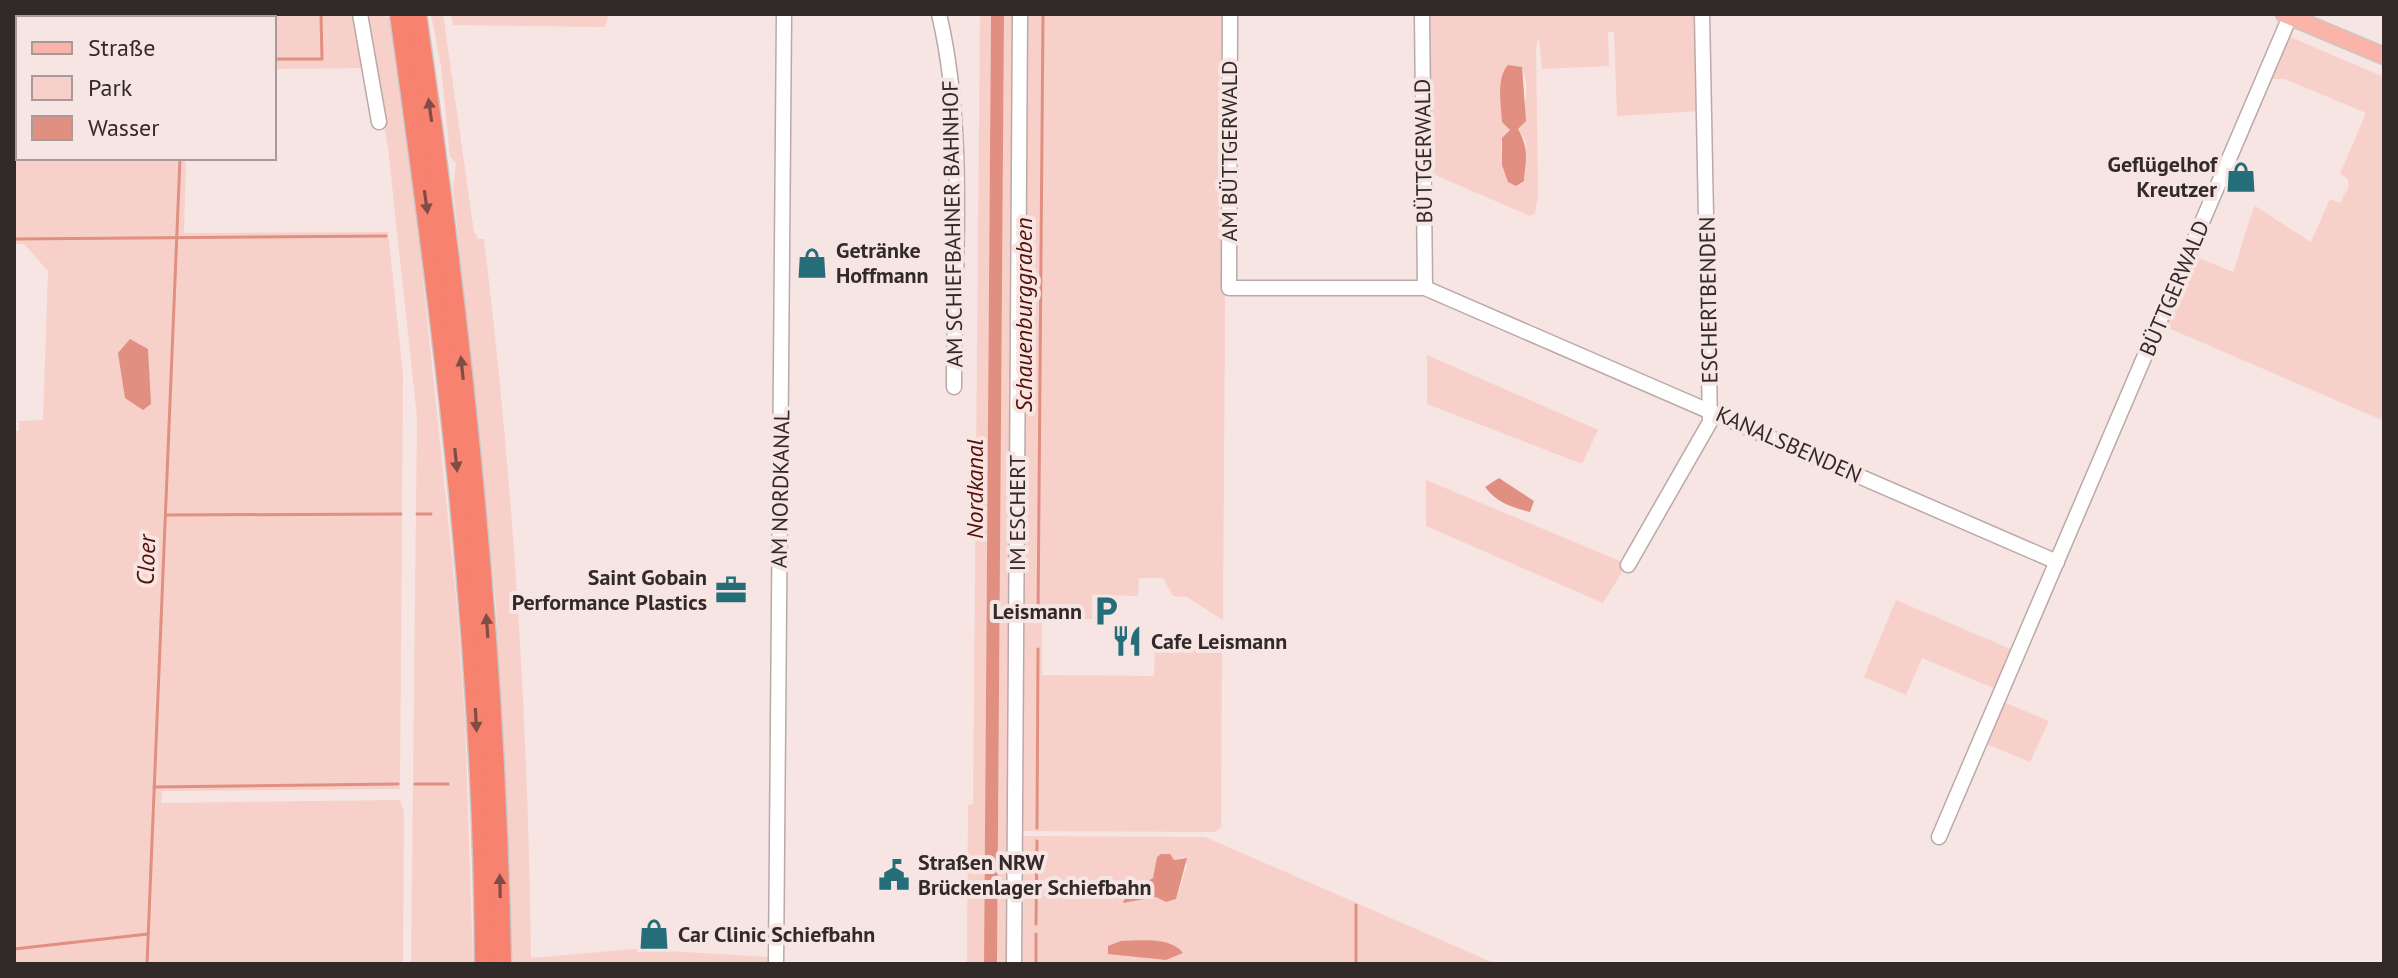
<svg xmlns="http://www.w3.org/2000/svg" width="2398" height="978" font-family="'PT Sans',sans-serif">
<style>
.green{fill:#f7d0c9;fill-rule:evenodd}
.water{fill:#e08f81}
.lines{fill:none;stroke-linecap:round;stroke-linejoin:round}
.stream{stroke:#e08f81;stroke-width:3}
.minor-casing{stroke:#b9aaa7;stroke-width:17}
.major-casing{stroke:#c9c8c7;stroke-width:19}
.highway-casing{stroke:#c9c8c7;stroke-width:23}
.minor{stroke:#fff;stroke-width:14}
.major{stroke:#fab4a9;stroke-width:16}
.highway{stroke:#f7826f;stroke-width:20}
.oneway{fill:#804d45}
.labels{text-anchor:middle;dominant-baseline:central;stroke-width:8;stroke-linejoin:round;paint-order:stroke}
.street-label{font-size:22px;fill:#312a29;stroke:#f6e5e2}
.poi-label{font-size:22px;font-weight:bold;fill:#312a29;stroke:#f6e5e2;text-anchor:start}
.water-label{font-size:24px;font-style:italic;fill:#560f07;stroke:#f6e5e2}
</style>
<rect width="100%" height="100%" fill="#f6e5e2"/>
<g class="green">
<polygon points="14,14 91,14 91,18 18,18 18,48 14,49"/>
<polygon points="99,14 357,14 366,68 274,69 274,18 99,18"/>
<polygon points="367,14 389,17 418,232 456,595 465,720 473,964 411,964 417,417 388,148"/>
<path d="M431,14h12l31,218 4,7h6c29,238 44,479 47,719l104,-9 133,8v7h-256l-16,-359 -43,-417 3,-25 -6,-6 -9,-91z"/>
<polygon points="451,14 609,14 605,27 453,25"/>
<polygon points="980,14 991,14 984,964 967,964 968,805 973,804"/>
<polygon points="1004,14 1013,14 1009,964 997,964"/>
<polygon points="1024,14 1227,14 1223,620 1187,597 1173,596 1163,578 1139,578 1138,596 1092,595 1092,619 1042,619 1042,675 1154,676 1155,649 1222,649 1221,827 1215,832 1020,831"/>
<path d="M1425,14h273l2,97 -83,5 -3,-84h-6l1,34 -67,3 -3,-31 -3,9 2,148 -3,18 -5,3 -104,-45zM1518,65c16,14 5,46 0,64l8,13 -1,36 -23,-13 -1,-23 10,-12c-12,-32 -7,-36 7,-65z"/>
<path d="M2290,37l94,40v344l-218,-94 30,-70 37,15c9,-23 12,-43 22,-66l56,36 19,-43 10,4 9,-17 -2,-8 -7,-4 26,-61 -81,-34h-13z"/>
<polygon points="14,57 18,57 18,158 186,158 184,233 388,232 403,374 400,789 162,791 161,803 400,800 404,811 403,964 14,964 14,431 19,431 19,421 43,420 48,271 24,244 14,244"/>
<polygon points="1427,355 1598,430 1582,464 1427,404"/>
<polygon points="1426,480 1627,564 1603,603 1426,526"/>
<polygon points="1896,600 2015,651 1998,690 1922,658 1906,695 1864,677"/>
<polygon points="2001,701 2049,721 2030,762 1989,745 1986,738"/>
<path d="M1020,836l185,1 291,127h-477zM1161,854l10,2 3,4 10,-3 3,9 -11,33 -10,3 -9,-5 -34,6 4,-11 26,-14 4,-21zM1130,941l40,2 13,10 -17,7 -25,-3z"/>
</g>
<g class="water">
<polygon points="991,14 1004,14 997,964 984,964"/>
<path d="M1508,65l14,2 4,54 -8,8c11,20 8,29 6,52l-8,5 -8,-4 -6,-17v-27l8,-8 -8,-8c-1,-17 -6,-45 6,-57z"/>
<polygon points="130,339 148,349 151,404 143,410 125,398 118,353"/>
<path d="M1499,478l35,23 -4,11c-19,-5 -33,-9 -45,-25z"/>
<polygon points="1161,854 1170,854 1174,860 1187,858 1176,899 1166,902 1156,897 1123,903 1127,892 1153,878 1157,857"/>
<path d="M1121,941c19,0 49,-5 62,12l-17,7 -58,-6v-8z"/>
</g>
<g class="lines">
<g class="stream">
<polyline points="274,59 322,59 321,14"/>
<polyline points="14,239 386,236"/>
<polyline points="417,514 431,514"/>
<polyline points="166,515 401,514"/>
<polyline points="1038,617 1043,14"/>
<polyline points="415,784 448,784"/>
<polyline points="154,787 398,784"/>
<polyline points="1037,828 1038,649"/>
<polyline points="1036,924 1037,841"/>
<polyline points="14,949 148,934"/>
<polyline points="147,964 180,158"/>
<polyline points="1036,964 1036,934"/>
<polyline points="1356,964 1356,905"/>
</g>
<defs>
<g id="minor">
<polyline points="97,14 97,18"/>
<polyline points="360,14 379,122"/>
<path d="M939,14c28,118 15,252 15,373"/>
<polyline points="1230,14 1229,288 1425,288 2057,562"/>
<polyline points="1422,14 1425,288"/>
<polyline points="1628,565 1710,422 1702,14"/>
<polyline points="1939,837 2291,14"/>
<polyline points="776,964 784,14"/>
<polyline points="1014,964 1020,14"/>
</g>
<polyline id="major" points="2284,14 2384,56"/>
<g id="highway">
<path d="M400,14c44,315 84,632 85,950"/>
<path d="M416,14c46,316 79,631 85,950"/>
</g>
</defs>
<use href="#minor" class="minor-casing"/>
<use href="#major" class="major-casing"/>
<use href="#highway" class="highway-casing"/>
<use href="#minor" class="minor"/>
<use href="#major" class="major"/>
<use href="#highway" class="highway"/>
</g>
<defs><path id="oneway-solid" d="M-6-.8H1V-3.2L6.5 0L1 3.2V.8H-6Z" transform="scale(2)"/></defs>
<g class="oneway">
<use href="#oneway-solid" transform="translate(430 110) rotate(-98)"/>
<use href="#oneway-solid" transform="translate(426 202) rotate(82)"/>
<use href="#oneway-solid" transform="translate(462 368) rotate(-96)"/>
<use href="#oneway-solid" transform="translate(456 460) rotate(84)"/>
<use href="#oneway-solid" transform="translate(487 626) rotate(-94)"/>
<use href="#oneway-solid" transform="translate(476 720) rotate(87)"/>
<use href="#oneway-solid" transform="translate(500 886) rotate(-91)"/>
</g>
<defs>
<symbol id="shop-bare" viewBox="-9 -9 18 18"><path d="M-5-2.5h2.3a2.7 3.5 0 0 1 5.4 0H5L5.5 6h-11ZM-1.5-2.5h3a1.5 2.3 0 0 0-3 0Z" fill="#246d79" stroke="#f6e5e2" stroke-width="2.5" paint-order="stroke"/></symbol>
<symbol id="office-bare" viewBox="-9 -9 18 18"><path d="M-6-3h4V-5.5h4V-3h4V5H-6ZM-1-4.5V-3h2v-1.5ZM-6 0V1H6V0Z" fill="#246d79" stroke="#f6e5e2" stroke-width="2.5" paint-order="stroke"/></symbol>
<symbol id="parking-bare" viewBox="-9 -9 18 18"><path d="M-3.5-5.5H1a3.5 3.5 0 0 1 0 7H-1V5.5H-3.5ZM-1-3.4V-.6H.8a1.4 1.4 0 0 0 0-2.8Z" fill="#246d79" stroke="#f6e5e2" stroke-width="2.5" paint-order="stroke"/></symbol>
<symbol id="restaurant-bare" viewBox="-9 -9 18 18"><path d="M-5-6h1v4h1v-4h1v4h1v-4h1v5L-1.5 .5V6h-2V.5L-5-1ZM5-6V6H3V1.5H1.5Q1.5-4 5-6Z" fill="#246d79" stroke="#f6e5e2" stroke-width="2.5" paint-order="stroke"/></symbol>
<symbol id="civic-bare" viewBox="-9 -9 18 18"><path d="M-.6-6.5H3V-4.5H.6V-3L4-1V1h2V6H-6V1h2V-1L-.6-3ZM-1.2 2.5V6h2.4V2.5Z" fill="#246d79" stroke="#f6e5e2" stroke-width="2.5" paint-order="stroke"/></symbol>
</defs>
<g fill-rule="evenodd">
<use href="#shop-bare" x="2219" y="155" width="44" height="44"/>
<use href="#shop-bare" x="790" y="241" width="44" height="44"/>
<use href="#office-bare" x="709" y="568" width="44" height="44"/>
<use href="#parking-bare" x="1084" y="589" width="44" height="44"/>
<use href="#restaurant-bare" x="1105" y="619" width="44" height="44"/>
<use href="#civic-bare" x="872" y="853" width="44" height="44"/>
<use href="#shop-bare" x="632" y="912" width="44" height="44"/>
</g>
<g class="labels">
<g class="street-label">
<text transform="translate(1229 151) rotate(-90)">AM BÜTTGERWALD</text>
<text transform="translate(1423 151) rotate(-91)">BÜTTGERWALD</text>
<text transform="translate(952 224) rotate(-91)">AM SCHIEFBAHNER BAHNHOF</text>
<text transform="translate(2174 288) rotate(-67)">BÜTTGERWALD</text>
<text transform="translate(1708 300) rotate(-91)">ESCHERTBENDEN</text>
<text transform="translate(1789 444) rotate(24)">KANALSBENDEN</text>
<text transform="translate(780 489) rotate(-89)">AM NORDKANAL</text>
<text transform="translate(1017 513) rotate(-90)">IM ESCHERT</text>
</g>
<g class="poi-label">
<text x="2217" y="164" text-anchor="end">Geflügelhof<tspan x="2217" dy="25">Kreutzer</tspan></text>
<text x="836" y="250">Getränke<tspan x="836" dy="25">Hoffmann</tspan></text>
<text x="707" y="577" text-anchor="end">Saint Gobain<tspan x="707" dy="25">Performance Plastics</tspan></text>
<text x="1082" y="611" text-anchor="end">Leismann</text>
<text x="1151" y="641">Cafe Leismann</text>
<text x="918" y="862">Straßen NRW<tspan x="918" dy="25">Brückenlager Schiefbahn</tspan></text>
<text x="678" y="934">Car Clinic Schiefbahn</text>
</g>
<g class="water-label">
<text transform="translate(1023 315) rotate(-90)">Schauenburggraben</text>
<text transform="translate(974 489) rotate(-90)">Nordkanal</text>
<text transform="translate(146 560) rotate(-88)">Cloer</text>
</g>
</g>
<rect width="2398" height="978" fill="none" stroke="#312a29" stroke-width="32"/>
<rect x="16" y="16" width="260" height="144" fill="#f6e5e2" stroke="#a79a98" stroke-width="2"/>
<rect x="32" y="42" width="40" height="12" fill="#fab4a9" stroke="#a79a98" stroke-width="2"/>
<text x="88" y="56" font-size="24" fill="#312a29">Straße</text>
<rect x="32" y="76" width="40" height="24" fill="#f7d0c9" stroke="#a79a98" stroke-width="2"/>
<text x="88" y="96" font-size="24" fill="#312a29">Park</text>
<rect x="32" y="116" width="40" height="24" fill="#e08f81" stroke="#a79a98" stroke-width="2"/>
<text x="88" y="136" font-size="24" fill="#312a29">Wasser</text>
</svg>
